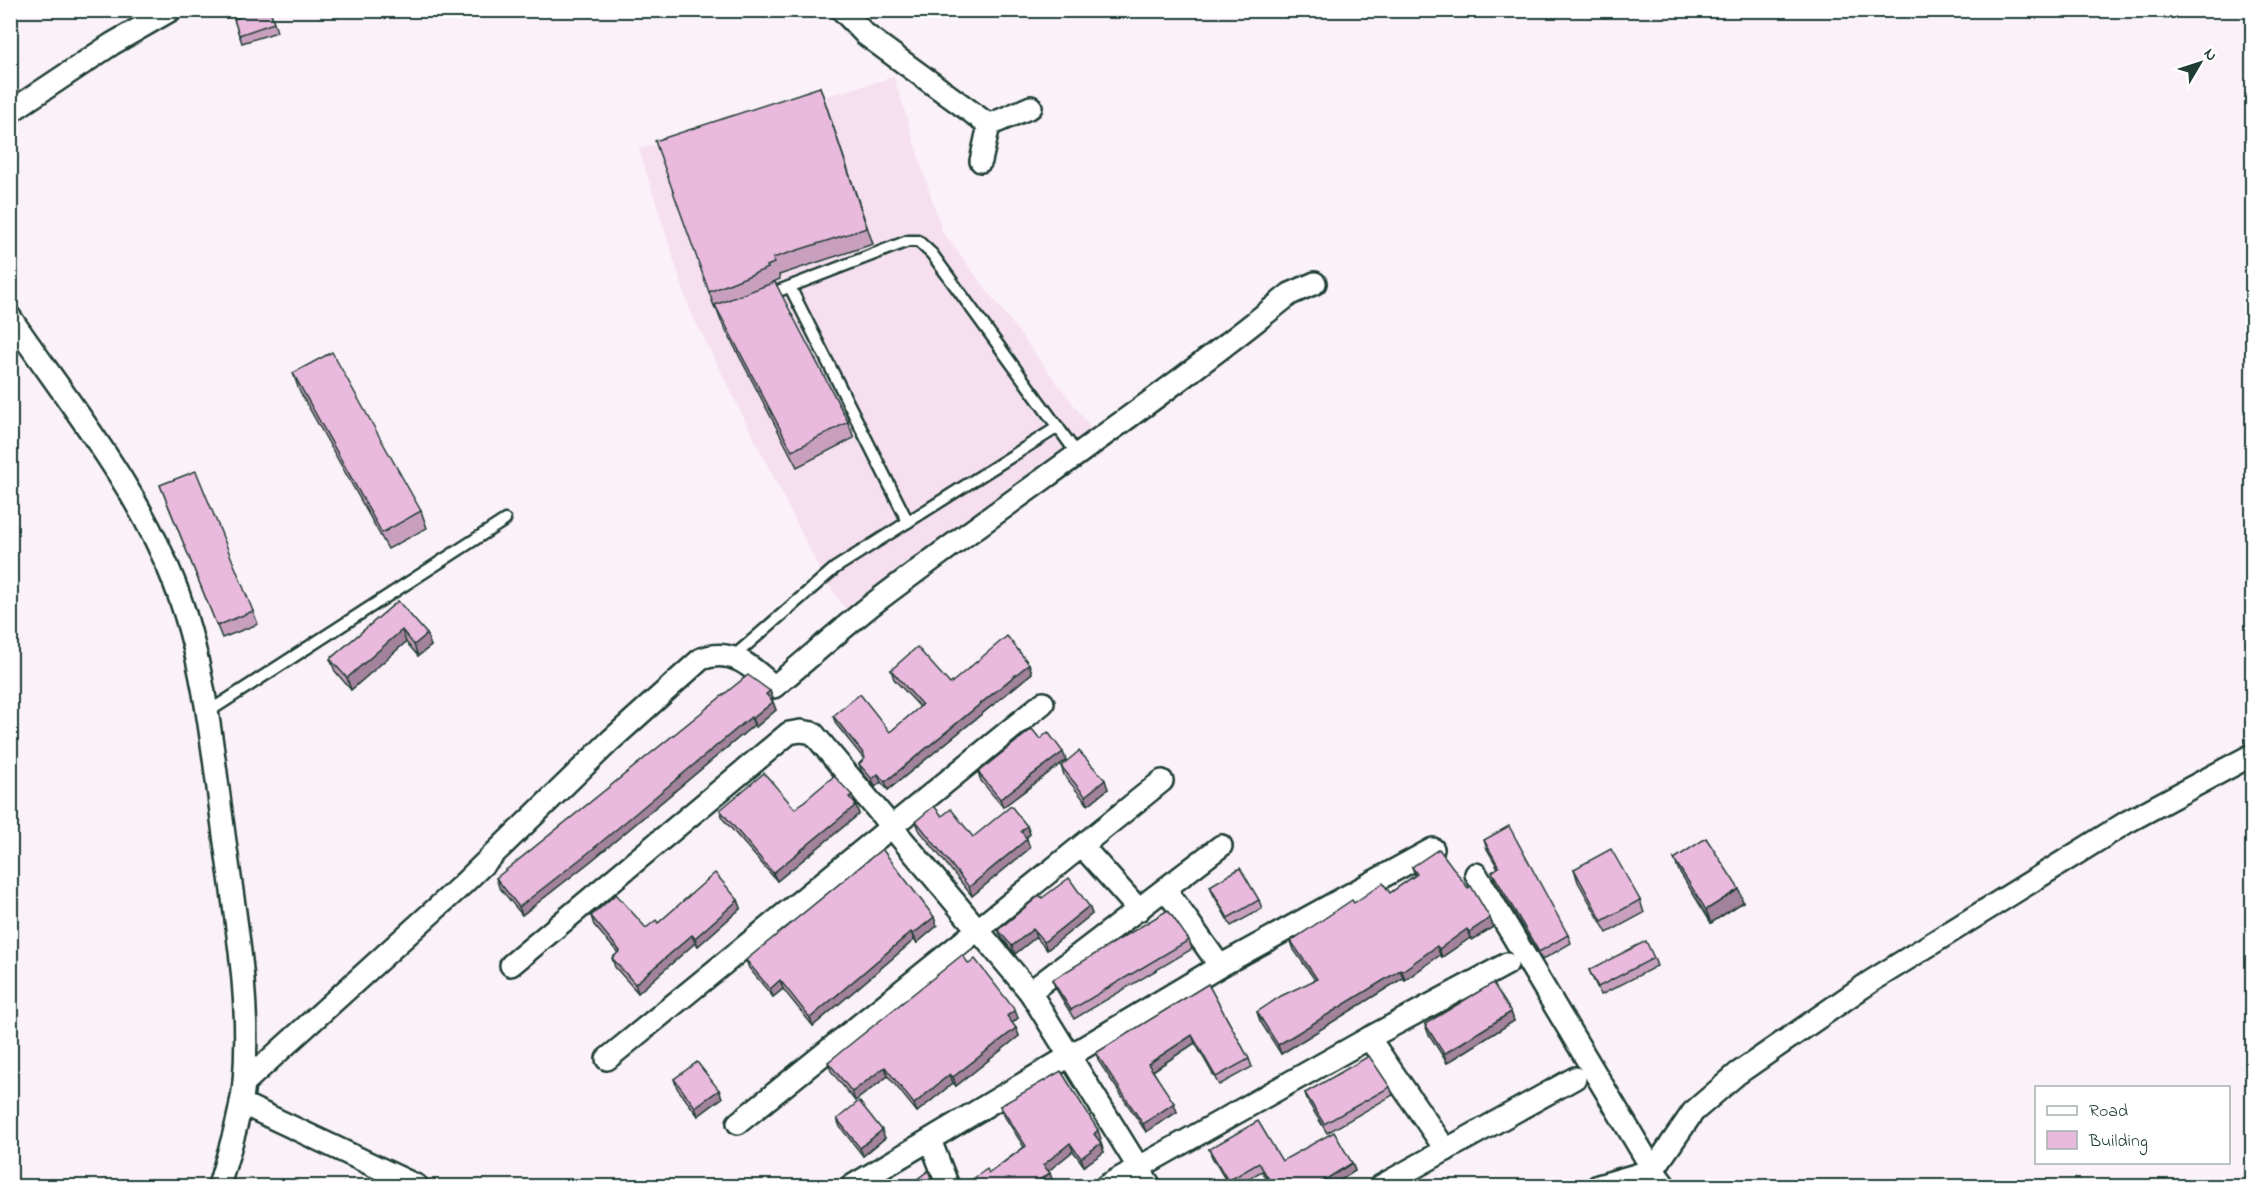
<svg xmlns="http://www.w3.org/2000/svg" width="2263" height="1197" font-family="'Indie Flower',sans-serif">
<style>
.built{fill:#f6e0f0}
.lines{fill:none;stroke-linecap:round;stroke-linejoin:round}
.service-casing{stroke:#1f3d34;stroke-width:15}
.minor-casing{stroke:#1f3d34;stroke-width:26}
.service{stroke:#fff;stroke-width:10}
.minor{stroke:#fff;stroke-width:21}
.wall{fill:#c8a0be;stroke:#1f3d34;stroke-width:1.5}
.shaded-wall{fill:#a3829b;stroke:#1f3d34;stroke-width:1.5}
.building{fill:#e9badd;stroke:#1f3d34;stroke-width:1.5}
</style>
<rect width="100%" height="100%" fill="#fbf1f8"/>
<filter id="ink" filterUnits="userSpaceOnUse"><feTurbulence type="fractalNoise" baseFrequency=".0167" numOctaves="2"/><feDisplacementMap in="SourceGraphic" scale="12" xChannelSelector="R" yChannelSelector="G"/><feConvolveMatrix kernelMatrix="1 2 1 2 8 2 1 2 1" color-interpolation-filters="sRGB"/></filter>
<g filter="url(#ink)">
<polygon class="built" points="894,77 942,231 1092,429 849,616 820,570 689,308 639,149"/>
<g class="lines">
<defs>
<g id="service">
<polyline points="790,287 908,522"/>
<polyline points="768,295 908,241 918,241 932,254 1078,455"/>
<polyline points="733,657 835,568 1058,427"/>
<polyline points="208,712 505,520"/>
</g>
<g id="minor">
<polyline points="842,10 866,35 989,125 1031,107"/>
<polyline points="10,112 112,44 171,10"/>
<polyline points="981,161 989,125"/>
<path d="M10,317c58,85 127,169 164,265 32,83 39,173 51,260 11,80 26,160 19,240 -3,35 -16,71 -25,104"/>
<polyline points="1083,847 1139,910"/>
<polyline points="1476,874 1653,1170 1665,1186"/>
<polyline points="1166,890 1220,966"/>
<polyline points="511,965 789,733 801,731 813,733 1030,992 1150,1186"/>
<polyline points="1030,992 1221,846"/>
<polyline points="1369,1038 1446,1150"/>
<polyline points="607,1059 1043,703"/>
<path d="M244,1083l218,-198 148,-144 91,-82c31,-12 51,8 73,28 34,-28 68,-59 104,-87 136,-103 279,-198 412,-306l25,-11"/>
<polyline points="241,1103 417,1186"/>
<polyline points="738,1123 1162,781"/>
<polyline points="930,1140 948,1186"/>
<polyline points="852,1186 1220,966 1433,849"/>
<polyline points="1106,1186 1369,1038 1507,964"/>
<polyline points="1381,1186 1575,1078"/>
<polyline points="1598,1186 1653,1170 1693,1112 1737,1074 1870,982 2127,822 2252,755"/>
</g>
</defs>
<use href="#service" class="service-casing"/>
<use href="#minor" class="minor-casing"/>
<use href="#service" class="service"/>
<use href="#minor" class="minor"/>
</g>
<g class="wall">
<polygon points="270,10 277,32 242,43 234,19"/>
<polygon points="820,87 873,244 779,275 780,279 773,282 848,422 854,438 797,467 721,321 716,308 715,309 709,292"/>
<polygon points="293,373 421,511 427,528 388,549 299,390"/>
<polygon points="160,485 253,611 258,624 222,638"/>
<polygon points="398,601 431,646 418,656 406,642 351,690 335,671 330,659"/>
<polygon points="1029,664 1032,673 888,790 881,782 875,787 862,772 859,764 864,759 836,724 833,716 890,732 920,707 894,679 891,670 950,684"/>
<polygon points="770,691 773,699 772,700 776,710 756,727 754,725 591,861 522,915 499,887 496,878"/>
<polygon points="1040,739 1066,760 1003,807 981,781 978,772"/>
<polygon points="1061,766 1108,789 1088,805 1064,775"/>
<polygon points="852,795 855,803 854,804 859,814 777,881 723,819 720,810 795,809"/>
<polygon points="916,821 973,837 1027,826 1030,834 1026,838 1030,848 972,896 919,830"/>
<polygon points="1484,840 1568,935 1571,943 1542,960 1495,881 1492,872 1498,868 1487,849"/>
<polygon points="1674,859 1743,902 1711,923 1679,871"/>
<polygon points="1412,867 1493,927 1472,940 1470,938 1442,957 1440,955 1405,980 1403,978 1281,1054 1260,1021 1257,1012 1315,980 1294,950 1291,941 1354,903 1390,893 1415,875"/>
<polygon points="1574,869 1640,900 1644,913 1607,933 1578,882"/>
<polygon points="1210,886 1259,900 1262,909 1231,926 1213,894"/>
<polygon points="1042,898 1089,906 1092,914 1047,950 1036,937 1015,954 1002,938 998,930"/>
<polygon points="738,900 741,908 698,946 695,943 638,993 615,967 612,958 618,953 594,925 591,916 646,928 658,923"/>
<polygon points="937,926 917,943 914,940 813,1026 783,989 773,997 749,968 746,960"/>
<polygon points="1189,940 1192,949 1074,1019 1056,989 1052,980"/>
<polygon points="1654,958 1657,966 1601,995 1593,979 1589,970"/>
<polygon points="969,964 1018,1018 1012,1023 1016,1028 1019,1036 956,1086 953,1083 917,1112 888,1076 855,1101 831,1071 828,1062"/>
<polygon points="1208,984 1249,1059 1252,1067 1219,1085 1195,1043 1153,1071 1177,1112 1146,1132 1099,1062 1096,1053"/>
<polygon points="1511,1012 1514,1021 1447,1063 1428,1033 1425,1024"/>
<polygon points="674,1079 719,1090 722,1098 698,1116 677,1088"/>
<polygon points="1390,1087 1393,1095 1327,1133 1308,1102 1305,1093"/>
<polygon points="1000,1106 1101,1139 1099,1141 1104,1152 1084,1166 1073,1151 1048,1171 1053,1182 1046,1186 965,1186 964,1185 989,1173 1024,1147 1003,1114"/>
<polygon points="837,1119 885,1138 863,1156 840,1127"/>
<polygon points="1209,1149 1282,1161 1352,1163 1355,1171 1331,1186 1271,1186 1262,1171 1235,1186 1229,1186 1212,1157"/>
</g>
<g class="shaded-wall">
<polygon points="402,630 406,642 351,690 347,678"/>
<polygon points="427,634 431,646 418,656 414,645"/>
<polygon points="1029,664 1032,673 888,790 885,782"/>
<polygon points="770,691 773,699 769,702 766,694"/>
<polygon points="773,702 776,710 756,727 752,719"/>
<polygon points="751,717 754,725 591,861 522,915 519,907"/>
<polygon points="1063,752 1066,760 1003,807 1000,799"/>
<polygon points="878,774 881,782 875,787 872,779"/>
<polygon points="1105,780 1108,789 1088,805 1085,796"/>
<polygon points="852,795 855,803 852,806 849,797"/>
<polygon points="856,805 859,814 777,881 773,873"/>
<polygon points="1027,826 1030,834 1024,839 1021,831"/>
<polygon points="1027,839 1030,848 972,896 969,887"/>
<polygon points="1739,889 1743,902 1711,923 1706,910"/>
<polygon points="738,900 741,908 698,946 695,938"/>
<polygon points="1089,906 1092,914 1047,950 1044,942"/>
<polygon points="934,917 937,926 917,943 913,934"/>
<polygon points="1490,918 1493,927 1472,940 1469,932"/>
<polygon points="1033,929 1036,937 1015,954 1012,946"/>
<polygon points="1467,929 1470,938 1442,957 1439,949"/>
<polygon points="911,932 914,940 813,1026 810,1018"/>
<polygon points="692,935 695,943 638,993 635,984"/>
<polygon points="1437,946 1440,955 1405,980 1402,971"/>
<polygon points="1400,970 1403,978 1281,1054 1278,1045"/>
<polygon points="780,980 783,989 773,997 770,989"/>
<polygon points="1015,1010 1018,1018 1010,1025 1007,1016"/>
<polygon points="1511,1012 1514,1021 1447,1063 1444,1054"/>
<polygon points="1016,1028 1019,1036 956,1086 953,1077"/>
<polygon points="1192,1035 1195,1043 1151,1072 1148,1064"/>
<polygon points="885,1067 888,1076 855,1101 852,1092"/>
<polygon points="950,1074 953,1083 917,1112 914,1104"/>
<polygon points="719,1090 722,1098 698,1116 695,1107"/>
<polygon points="1174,1103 1177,1112 1146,1132 1143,1124"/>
<polygon points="882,1130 885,1138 863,1156 860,1148"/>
<polygon points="1098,1130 1101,1139 1097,1142 1094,1134"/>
<polygon points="1070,1143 1073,1151 1046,1173 1043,1165"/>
<polygon points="1101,1143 1104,1152 1084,1166 1081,1158"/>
<polygon points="1352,1163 1355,1171 1331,1186 1315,1186"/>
<polygon points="1050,1173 1053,1182 1046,1186 1030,1186"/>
</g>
<g class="building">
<polygon points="258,10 270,10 274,23 239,35 234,19"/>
<polygon points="820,87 867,228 773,258 774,263 767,266 768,268 709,292 655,141"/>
<polygon points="775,282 848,422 792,451 715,305"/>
<polygon points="332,352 421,511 382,533 293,373"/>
<polygon points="196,471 253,611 217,626 160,485"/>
<polygon points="398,601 427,634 414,645 402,630 347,678 330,659"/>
<polygon points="1007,636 1029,664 885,782 878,774 872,779 859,764 865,758 863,753 833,716 860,694 890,732 922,705 891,670 917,647 950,684"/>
<polygon points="748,675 770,691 766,694 773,702 752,719 751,717 588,853 519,907 496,878"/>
<polygon points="1032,729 1040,739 1048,732 1063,752 1000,799 978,772"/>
<polygon points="1079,751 1105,780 1085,796 1061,766"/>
<polygon points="764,773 795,809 834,776 852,795 849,797 856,805 773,873 720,810"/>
<polygon points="934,806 942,816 951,809 973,837 1011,806 1027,826 1021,831 1027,839 969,887 916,821"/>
<polygon points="1509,826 1568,935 1539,952 1492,872 1499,867 1484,840"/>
<polygon points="1706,838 1739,889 1706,910 1674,859"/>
<polygon points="882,849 934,917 913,934 911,932 810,1018 780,980 770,989 746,960"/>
<polygon points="1439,849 1468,888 1471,886 1490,918 1469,932 1467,929 1439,949 1437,946 1402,971 1400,970 1278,1045 1257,1012 1281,996 1317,979 1291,941 1352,900 1354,903 1383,883 1390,893 1417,874 1412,867"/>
<polygon points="1611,849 1640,900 1602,921 1574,869"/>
<polygon points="1240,868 1259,900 1228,918 1210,886"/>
<polygon points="715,873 738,900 695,938 692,935 635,984 612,958 620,951 591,916 616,894 646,928 656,920 658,923"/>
<polygon points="1069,878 1089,906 1044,942 1033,929 1012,946 998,930 1040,895 1042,898"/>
<polygon points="1168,910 1189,940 1071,1010 1052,980"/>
<polygon points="1646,941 1654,958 1598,987 1589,970"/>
<polygon points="962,955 969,964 975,959 1015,1010 1007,1016 1016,1028 953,1077 950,1074 914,1104 885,1067 852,1092 828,1062"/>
<polygon points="1493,983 1511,1012 1444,1054 1425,1024"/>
<polygon points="1208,984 1249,1059 1216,1077 1192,1035 1148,1064 1174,1103 1143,1124 1096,1053"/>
<polygon points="1369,1056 1390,1087 1324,1124 1305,1093"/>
<polygon points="697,1062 719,1090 695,1107 674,1079"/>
<polygon points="1061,1071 1098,1130 1094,1134 1101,1143 1081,1158 1070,1143 1043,1165 1050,1173 1030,1186 965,1186 964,1185 987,1169 989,1173 1026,1146 1000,1106"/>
<polygon points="859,1101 882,1130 860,1148 837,1119"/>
<polygon points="1258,1121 1282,1161 1334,1132 1352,1163 1315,1186 1273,1186 1259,1163 1228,1181 1209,1149"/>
<polygon points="928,1171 935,1186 920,1186 916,1180"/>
</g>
</g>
<rect width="2263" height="1197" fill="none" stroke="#fff" stroke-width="36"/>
<rect x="18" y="18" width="2227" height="1161" fill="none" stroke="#1f3d34" stroke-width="2" filter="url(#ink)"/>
<rect x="2035" y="1086" width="195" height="78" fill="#ffffff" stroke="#a5b1ae" stroke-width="1.5"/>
<rect x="2047" y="1106" width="30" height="9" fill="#ffffff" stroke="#a5b1ae" stroke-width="1.5"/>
<text x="2089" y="1116" font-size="18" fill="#1f3d34">Road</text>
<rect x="2047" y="1131" width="30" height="18" fill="#e9badd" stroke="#a5b1ae" stroke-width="1.5"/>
<text x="2089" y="1146" font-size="18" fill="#1f3d34">Building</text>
<g transform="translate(2200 63) rotate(51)" stroke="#ffffff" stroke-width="4.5" paint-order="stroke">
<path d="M0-4.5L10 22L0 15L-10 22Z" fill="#1f3d34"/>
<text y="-9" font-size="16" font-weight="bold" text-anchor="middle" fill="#1f3d34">N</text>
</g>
</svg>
